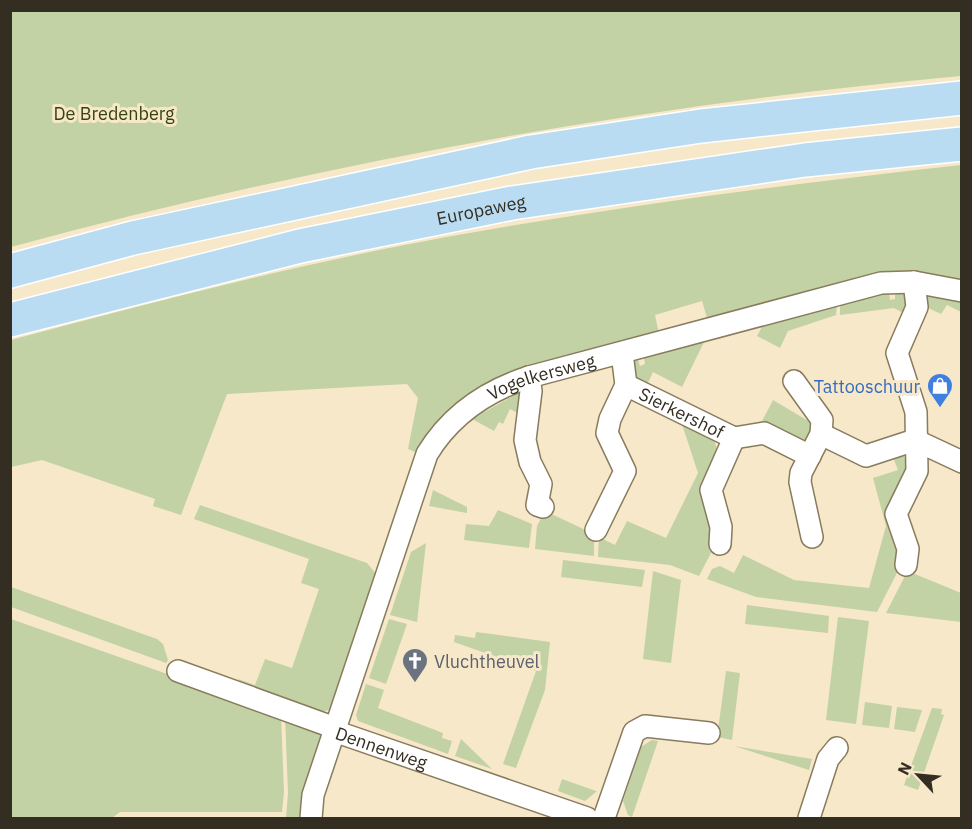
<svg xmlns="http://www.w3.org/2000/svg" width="972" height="829" font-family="'IBM Plex Sans',sans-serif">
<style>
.green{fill:#c2d2a4}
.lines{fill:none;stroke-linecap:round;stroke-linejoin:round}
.street-casing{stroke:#887b5e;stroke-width:24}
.highway-casing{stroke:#fff;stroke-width:36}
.street{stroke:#fff;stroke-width:21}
.highway{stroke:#b9dcf3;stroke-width:33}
.labels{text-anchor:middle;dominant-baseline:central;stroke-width:6;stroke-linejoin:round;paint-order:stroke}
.park-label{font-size:18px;fill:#35430d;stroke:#f7e8c9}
.street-label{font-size:18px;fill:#342e22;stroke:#f7e8c9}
.shop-label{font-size:18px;fill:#366cbe;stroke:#f7e8c9;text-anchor:end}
.worship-label{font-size:18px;fill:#5b616d;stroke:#f7e8c9;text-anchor:start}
</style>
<rect width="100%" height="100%" fill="#f7e8c9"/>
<g class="green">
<path d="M10,11h951v65c-321,29 -639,87 -950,171z"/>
<path d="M961,165v120l-28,-7 -225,43 -6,-20 -47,14 4,19 -157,45 -82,75 -12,-5 10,-51 -11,-14 -180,10 -46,121 -28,-9 2,-7 -113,-39 -31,7v-127c153,-41 307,-81 464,-108 161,-28 324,-49 486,-67z"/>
<polygon points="901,291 908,299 905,314 894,308 840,315 840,304 889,292 890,300 895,299 895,292"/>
<polygon points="923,293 961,302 961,312 947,305 941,314 924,306"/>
<polygon points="837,305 836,315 788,331 780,348 757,336 763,325"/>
<polygon points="704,342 682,387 653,372 647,385 637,384 632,366 634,361 638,360 640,366 645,364 644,358"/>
<polygon points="518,393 522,396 521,415 510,409 503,424 499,422 494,431 472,419"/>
<polygon points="773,400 810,422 814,431 809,441 799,444 760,425"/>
<polygon points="680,418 713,437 718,452 714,547 699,576 670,565 598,557 599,537 615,545 627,521 666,538 698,473"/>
<polygon points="901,455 910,461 902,563 877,612 756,597 707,579 712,569 720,566 734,573 743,555 794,580 869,588 886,526 873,478 898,470 893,457"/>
<polygon points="433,490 467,507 467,513 429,506"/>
<polygon points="200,505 367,563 377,575 331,709 314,715 245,690 238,679 255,685 265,659 292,668 319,589 301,583 309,559 194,519"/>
<polygon points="498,510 532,524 529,548 464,540 466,524 489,526"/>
<polygon points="545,511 594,534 594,556 535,549 537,526"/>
<polygon points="426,543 417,622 390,615 411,552"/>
<polygon points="563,560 645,570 642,587 561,577"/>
<polygon points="653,571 681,580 671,663 643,659"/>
<polygon points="910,572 961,593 961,622 886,613 906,574"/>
<polygon points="11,587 157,639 163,644 168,660 166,663 11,607"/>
<polygon points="747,605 829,616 828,633 745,624"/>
<polygon points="838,617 869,621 856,724 826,720"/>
<polygon points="11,619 281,714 284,792 282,812 120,812 112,818 11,818"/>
<polygon points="389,619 407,624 386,684 369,678"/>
<polygon points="476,632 550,642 545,690 516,768 503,764 536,671 454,642 455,635 475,638"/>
<polygon points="726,671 740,673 732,740 717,737"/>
<polygon points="366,684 384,690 378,708 443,733 442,738 452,741 448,754 358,721 356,715"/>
<polygon points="865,702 892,706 889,728 862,725"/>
<polygon points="897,707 922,710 915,732 894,729"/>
<polygon points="932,708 942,709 941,714 944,715 918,790 904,785"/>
<polygon points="285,716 322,735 303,818 286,818 288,793"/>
<polygon points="461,739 492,769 455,756"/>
<polygon points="652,740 658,741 632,817 628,815 623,801 641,747"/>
<polygon points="734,746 812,759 809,770"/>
<polygon points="562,779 596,791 597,791 585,801 558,791"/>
</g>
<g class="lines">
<defs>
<g id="street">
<polyline points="529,377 531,391 525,440 530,462 541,484 537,505 543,507"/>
<polyline points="794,381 822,420 821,434 801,473 800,482 812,537"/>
<path id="s1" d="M626,385l108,53 -23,52 10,37 -1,17"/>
<polyline points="821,434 866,456 915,440"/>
<polyline points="734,438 764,433 810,456"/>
<polyline points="915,440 962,462"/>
<polyline points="596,530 625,471 607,433 610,419 626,385 622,353"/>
<polyline points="906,565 908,549 896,514 917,471 916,412 897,353 917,307 914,282"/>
<path id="s2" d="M178,671l149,54 7,6 253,87"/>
<path id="s3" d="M311,818l2,-23 114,-341c23,-38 59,-63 102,-77l352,-94 33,-1 48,9"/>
<polyline points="604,818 634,732 645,726 709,733"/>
<polyline points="809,818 828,759 837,748"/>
</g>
<g id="highway">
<polyline points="10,271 133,238 531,152 701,126 962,98"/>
<path id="s4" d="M10,320l290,-74 212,-43 293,-43 157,-16"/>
</g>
</defs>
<use href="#street" class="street-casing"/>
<use href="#highway" class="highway-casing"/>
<use href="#street" class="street"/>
<use href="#highway" class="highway"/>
</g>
<defs>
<symbol id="shop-pin" viewBox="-11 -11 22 30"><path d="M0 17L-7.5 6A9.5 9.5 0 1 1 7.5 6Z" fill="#3f7fe0" stroke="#f7e8c9"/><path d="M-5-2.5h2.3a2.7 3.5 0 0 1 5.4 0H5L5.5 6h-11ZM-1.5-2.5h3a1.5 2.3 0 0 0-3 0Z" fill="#fff"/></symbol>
<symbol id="church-pin" viewBox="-11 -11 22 30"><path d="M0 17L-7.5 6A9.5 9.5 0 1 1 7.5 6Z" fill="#6b7280" stroke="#f7e8c9"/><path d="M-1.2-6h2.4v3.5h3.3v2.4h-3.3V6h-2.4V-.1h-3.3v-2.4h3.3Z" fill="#fff"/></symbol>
</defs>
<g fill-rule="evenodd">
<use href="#shop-pin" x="925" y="371" width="30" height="40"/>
<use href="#church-pin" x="400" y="646" width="30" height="40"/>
</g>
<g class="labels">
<g class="park-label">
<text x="114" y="113">De Bredenberg</text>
</g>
<g class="street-label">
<text stroke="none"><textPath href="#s4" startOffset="484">Europaweg</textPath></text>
<text stroke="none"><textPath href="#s3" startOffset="525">Vogelkersweg</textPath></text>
<text stroke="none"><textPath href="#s1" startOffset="62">Sierkershof</textPath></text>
<text stroke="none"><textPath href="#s2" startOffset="218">Dennenweg</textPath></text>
</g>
<g class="shop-label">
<text x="920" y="386">Tattooschuur</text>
</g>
<g class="worship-label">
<text x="434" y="661">Vluchtheuvel</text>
</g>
</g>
<rect width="972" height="829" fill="none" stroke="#342e22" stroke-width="24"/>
<g transform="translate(918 775) rotate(296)" stroke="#f7e8c9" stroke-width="4.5" paint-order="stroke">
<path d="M0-4.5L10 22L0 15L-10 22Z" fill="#342e22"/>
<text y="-9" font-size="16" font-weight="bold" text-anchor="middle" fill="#342e22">N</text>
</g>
</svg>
